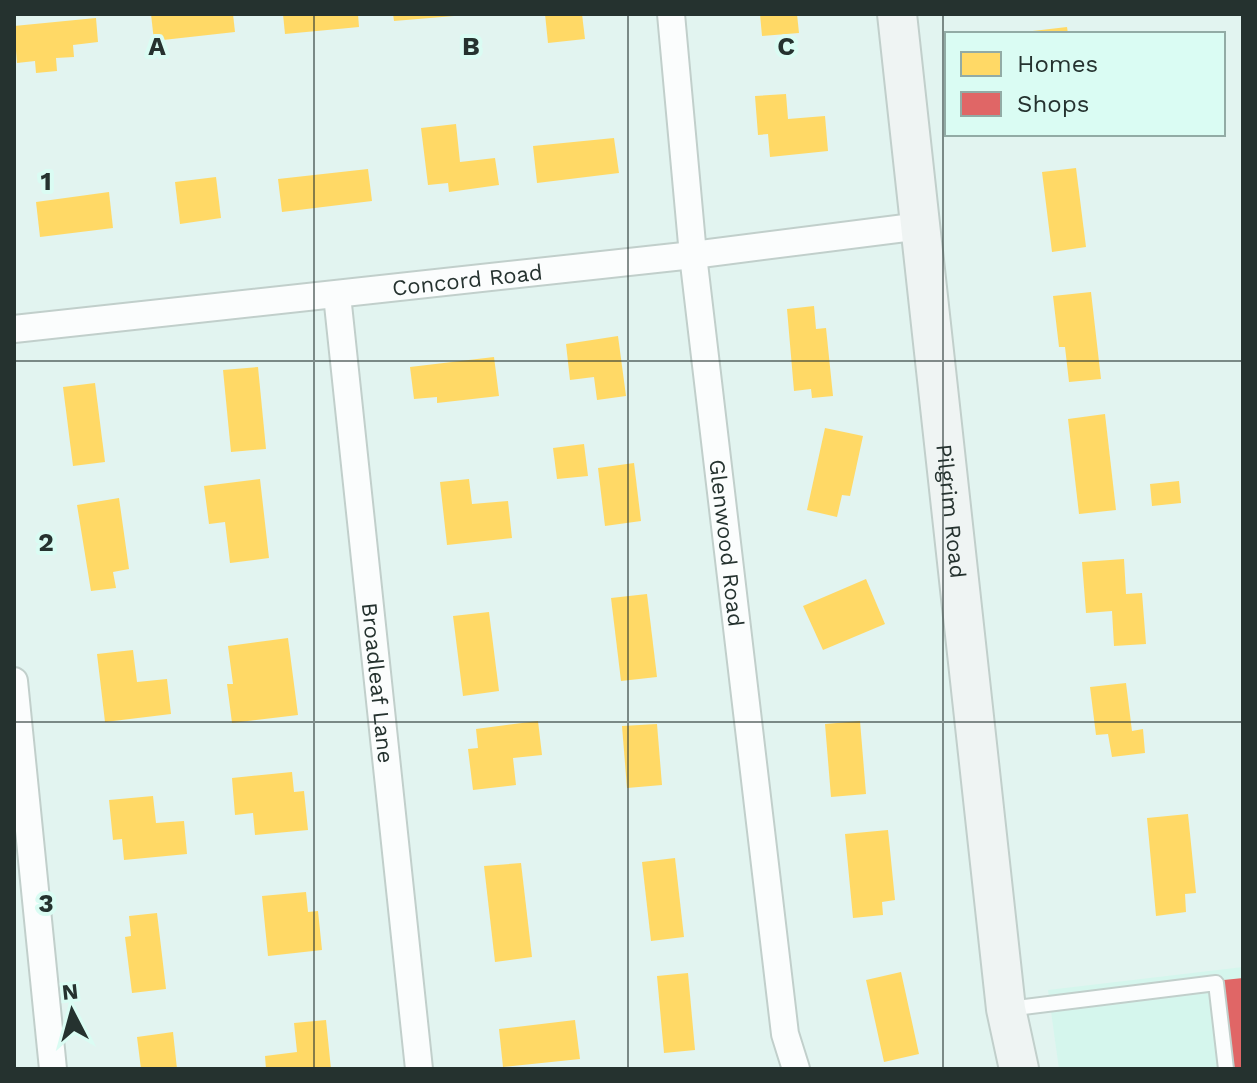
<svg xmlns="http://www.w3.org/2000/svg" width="1257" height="1083" font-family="'Work Sans',sans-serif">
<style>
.built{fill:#d5f6ed}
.homes{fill:#ffd966}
.shops{fill:#e06666}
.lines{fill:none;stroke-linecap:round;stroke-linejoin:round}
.lane-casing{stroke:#c1cfcb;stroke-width:18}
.street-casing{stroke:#c1cfcb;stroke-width:30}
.secondary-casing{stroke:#c1cfcb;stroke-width:42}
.lane{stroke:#fbfdfd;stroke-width:14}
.street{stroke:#fbfdfd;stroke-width:26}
.secondary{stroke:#eff4f3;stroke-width:38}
.grid{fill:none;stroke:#25322f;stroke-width:2;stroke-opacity:0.55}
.labels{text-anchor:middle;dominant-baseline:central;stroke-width:8;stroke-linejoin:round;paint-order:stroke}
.street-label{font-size:22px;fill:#25322f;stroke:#dafcf3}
.grid-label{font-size:26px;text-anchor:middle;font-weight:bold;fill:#25322f;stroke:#dafcf3;stroke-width:8;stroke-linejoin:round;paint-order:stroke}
</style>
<rect width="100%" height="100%" fill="#e2f4f0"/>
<polygon class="built" points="1243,967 1243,1069 1059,1069 1048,990"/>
<g class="homes">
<polygon points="151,14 233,14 235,32 154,41"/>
<polygon points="283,14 358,14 359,27 285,34"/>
<polygon points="393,14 454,14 454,16 394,21"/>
<polygon points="545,14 582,14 585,39 548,43"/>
<polygon points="760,14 797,14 799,33 762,36"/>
<polygon points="96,18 98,42 73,45 74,57 56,58 57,71 36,73 35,61 17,63 14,26"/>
<polygon points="1067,27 1068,34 1024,34 1024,32"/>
<polygon points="786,94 788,119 825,116 828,151 770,157 768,134 758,135 755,96"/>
<polygon points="456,124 460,162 495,158 499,185 449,192 448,183 428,185 421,128"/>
<polygon points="614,138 619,173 537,183 533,146"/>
<polygon points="1076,168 1086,247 1052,252 1042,172"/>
<polygon points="368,169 372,201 282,212 278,179"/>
<polygon points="216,177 221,218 180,224 175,182"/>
<polygon points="109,192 113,228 40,237 36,202"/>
<polygon points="1091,292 1101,379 1069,382 1065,347 1059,347 1053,296"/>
<polygon points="814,306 816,329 826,328 833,396 812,398 811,389 794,391 787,309"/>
<polygon points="618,336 626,396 597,400 594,377 570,380 566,344"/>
<polygon points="494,357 499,396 437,403 437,397 414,399 410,367"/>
<polygon points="258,367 266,449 231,452 223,370"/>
<polygon points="95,383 105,462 73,466 63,387"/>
<polygon points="1105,414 1116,510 1079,514 1068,419"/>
<polygon points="825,428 863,436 850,496 842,495 837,517 807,510"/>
<polygon points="584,444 588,476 557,479 553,448"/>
<polygon points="634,463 641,521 605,526 598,468"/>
<polygon points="260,479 269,558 230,563 225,522 209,524 204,486"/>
<polygon points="469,479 472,504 508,501 512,538 447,545 440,482"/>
<polygon points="1179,481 1181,503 1152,506 1150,484"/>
<polygon points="119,498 129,569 113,572 116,588 91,591 77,505"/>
<polygon points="1124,559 1126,594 1142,593 1146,644 1114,646 1112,611 1086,613 1082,562"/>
<polygon points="866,579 885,624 823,650 803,606"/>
<polygon points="647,594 657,677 621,681 611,598"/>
<polygon points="489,612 499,691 463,696 453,616"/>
<polygon points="288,638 298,715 232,723 227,684 233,684 228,646"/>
<polygon points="133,650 137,682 167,679 171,714 105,722 97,654"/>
<polygon points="1126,683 1132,731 1143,729 1145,753 1112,757 1108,734 1096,735 1090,687"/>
<polygon points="538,721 542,755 513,758 516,785 473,790 468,749 478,748 476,729"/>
<polygon points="860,721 866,794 831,797 825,724"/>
<polygon points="657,724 662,785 627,788 622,726"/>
<polygon points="292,772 294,792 304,791 308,830 255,835 253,813 235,815 232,778"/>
<polygon points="153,796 156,823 184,821 187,854 124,860 122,839 113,840 109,800"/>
<polygon points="1188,814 1196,893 1185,894 1186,912 1156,916 1147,818"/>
<polygon points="888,830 895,900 882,902 883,915 853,918 845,834"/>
<polygon points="675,858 684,937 651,941 642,862"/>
<polygon points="521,863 532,957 495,962 484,866"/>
<polygon points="306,892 308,912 318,911 322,950 268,956 262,896"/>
<polygon points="157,913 166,989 132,993 125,937 131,936 129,916"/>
<polygon points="901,972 919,1054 884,1062 866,980"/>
<polygon points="688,973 695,1050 664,1053 657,976"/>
<polygon points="326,1020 331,1069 266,1069 265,1056 297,1052 294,1023"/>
<polygon points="575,1020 580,1059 503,1067 499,1029"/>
<polygon points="173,1032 177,1069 141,1069 137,1037"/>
</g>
<polygon class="shops" points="1243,978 1243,1069 1234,1069 1224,980"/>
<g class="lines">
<defs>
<polyline id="lane" points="1008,1009 1216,983 1226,1069"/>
<g id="street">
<path id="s1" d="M671,14l22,241 92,779 11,35"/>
<path id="s2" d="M337,295l82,774"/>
<path id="s3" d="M14,329l679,-74 228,-29"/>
<polyline points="14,681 53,1069"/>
</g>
<g id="secondary">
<path id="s4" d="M897,14l109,995 13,60"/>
</g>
</defs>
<use href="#lane" class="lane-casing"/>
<use href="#street" class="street-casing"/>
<use href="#secondary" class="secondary-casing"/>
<use href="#lane" class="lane"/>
<use href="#street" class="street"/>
<use href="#secondary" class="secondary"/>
</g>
<path class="grid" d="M314,14v1055M628,14v1055M943,14v1055M14,361h1229M14,722h1229"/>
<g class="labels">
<g class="street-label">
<text stroke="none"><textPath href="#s3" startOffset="456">Concord Road</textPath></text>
<text stroke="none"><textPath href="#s4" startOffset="500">Pilgrim Road</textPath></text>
<text stroke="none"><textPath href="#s1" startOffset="532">Glenwood Road</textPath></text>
<text stroke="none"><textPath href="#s2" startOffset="390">Broadleaf Lane</textPath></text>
</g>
</g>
<g class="grid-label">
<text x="157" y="55">A</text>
<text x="471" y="55">B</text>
<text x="786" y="55">C</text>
<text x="46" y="190">1</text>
<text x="46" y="551">2</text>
<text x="46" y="912">3</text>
</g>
<rect width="1257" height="1083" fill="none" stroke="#25322f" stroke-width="32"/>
<rect x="945" y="32" width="280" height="104" fill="#dafcf3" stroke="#92aba5" stroke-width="2"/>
<rect x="961" y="52" width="40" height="24" fill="#ffd966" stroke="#92aba5" stroke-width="2"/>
<text x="1017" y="72" font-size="24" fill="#25322f">Homes</text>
<rect x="961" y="92" width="40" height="24" fill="#e06666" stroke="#92aba5" stroke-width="2"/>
<text x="1017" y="112" font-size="24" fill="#25322f">Shops</text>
<g transform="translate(72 1011) rotate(354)" stroke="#dafcf3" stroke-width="6" paint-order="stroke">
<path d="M0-6L14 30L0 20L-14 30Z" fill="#25322f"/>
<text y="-12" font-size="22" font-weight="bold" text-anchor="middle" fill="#25322f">N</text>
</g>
</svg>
